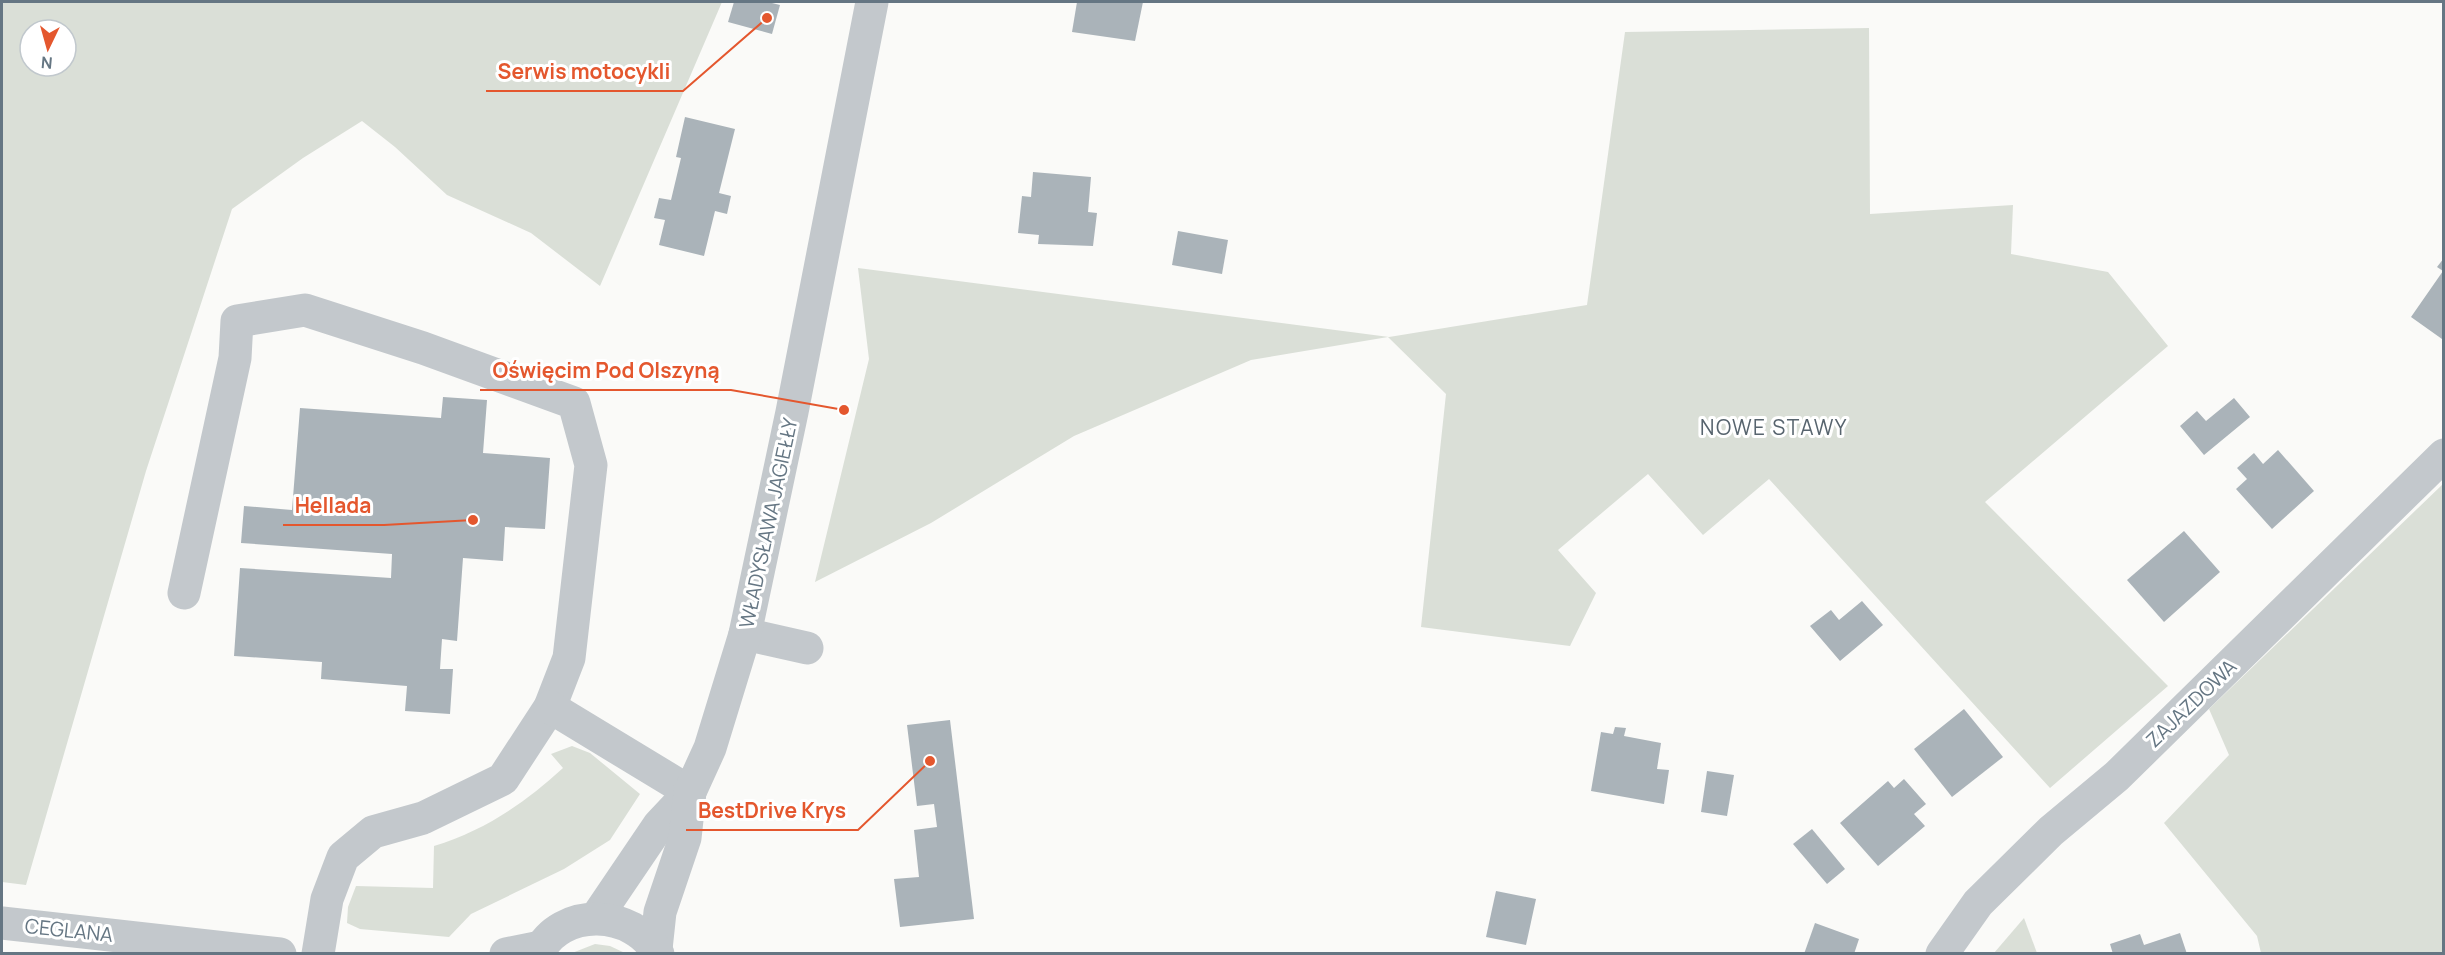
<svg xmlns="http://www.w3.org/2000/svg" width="2445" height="955" font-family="Manrope,sans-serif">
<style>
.green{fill:#dadfd7;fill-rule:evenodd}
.building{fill:#aab3b9}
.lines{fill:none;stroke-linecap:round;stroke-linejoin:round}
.minor{stroke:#c3c8cc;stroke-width:33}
.labels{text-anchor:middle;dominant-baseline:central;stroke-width:6;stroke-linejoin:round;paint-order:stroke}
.street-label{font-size:20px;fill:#657683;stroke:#fff}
.neighbourhood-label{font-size:21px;letter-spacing:1.5px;fill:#57646e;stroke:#fff}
.leader{fill:none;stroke:#e4572e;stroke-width:2}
.callout-dot{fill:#e4572e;stroke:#fff;stroke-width:2}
.callout-label{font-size:21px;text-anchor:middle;font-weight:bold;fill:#e4572e;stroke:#fff;stroke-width:6;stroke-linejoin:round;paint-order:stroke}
</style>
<rect width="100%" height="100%" fill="#fafaf8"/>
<g class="green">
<path d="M2,2h720l-122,284 -69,-53 -84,-38 -52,-48 -33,-26 -59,37 -71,51 -86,262 -120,414 -24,-3zM30,30h36v36h-36z"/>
<polygon points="1869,28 1870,214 2013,205 2011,254 2108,272 2168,346 1985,502 2168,686 2050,788 1769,479 1703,535 1648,474 1558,550 1596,593 1570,646 1421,627 1446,394 1388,337 1251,360 1074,436 931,523 815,582 869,359 858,268 1389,337 1587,305 1625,32"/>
<polygon points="2443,484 2443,953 2261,953 2257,936 2164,823 2229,755 2209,709"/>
<path d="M572,746l18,7 50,41 -30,46 -46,29 -93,45 -22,23 -89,-8 -13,-6 1,-16 8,-21 77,2 1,-42c50,-15 91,-43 129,-78l-12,-14z"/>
<polygon points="2024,918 2037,953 1994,953"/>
<polygon points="595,944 610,946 625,953 572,953"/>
</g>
<g class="building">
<polygon points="734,2 768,2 780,5 772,34 728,22"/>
<polygon points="1077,2 1143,2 1135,41 1072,32"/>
<polygon points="685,117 735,129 719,193 731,196 727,214 715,211 704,256 659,245 665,220 654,218 659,198 671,200 681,158 676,157"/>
<polygon points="1033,172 1091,177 1088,212 1097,213 1093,246 1038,244 1039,235 1018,233 1022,196 1031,197"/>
<polygon points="1178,231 1228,240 1222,274 1172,265"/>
<polygon points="2444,258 2444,338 2442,339 2411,317 2443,271 2437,267"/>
<polygon points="443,397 487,400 483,453 550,458 545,529 505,527 503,561 463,558 457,641 442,639 440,669 453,669 450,714 405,711 407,686 321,679 322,662 234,656 240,568 391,578 392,554 241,543 244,506 292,510 300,408 441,418"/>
<polygon points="2234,398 2250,417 2204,455 2180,426 2197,411 2206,421"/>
<polygon points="2278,450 2314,491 2272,529 2236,489 2247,479 2237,468 2254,453 2263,464"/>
<polygon points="2184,531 2220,572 2164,622 2127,580"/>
<polygon points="1862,601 1883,625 1840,661 1810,626 1831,610 1839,620"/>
<polygon points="1964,709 2003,757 1952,797 1914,749"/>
<polygon points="950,720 974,919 900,927 894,879 919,877 914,830 937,827 934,804 917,806 907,725"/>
<polygon points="1615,727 1626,728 1624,736 1661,743 1657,769 1669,770 1664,804 1591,791 1601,732 1613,734"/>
<polygon points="1707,771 1734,775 1727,816 1701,812"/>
<polygon points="1904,779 1926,804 1914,814 1925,826 1878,866 1840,823 1888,781 1894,788"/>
<polygon points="1812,829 1845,869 1827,884 1793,844"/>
<polygon points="1496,891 1536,899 1526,945 1486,937"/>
<polygon points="1815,923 1859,939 1854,954 1804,954"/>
<polygon points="2180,933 2187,954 2113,954 2110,944 2140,934 2144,945"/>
</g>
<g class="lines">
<g class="minor">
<polyline points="184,593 235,358 237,321 305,310 423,348 574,403 591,465 569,658 550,707 503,779 423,818 373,832 343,857 327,899 318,954"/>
<polyline points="745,634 807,648"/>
<polyline points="550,707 690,792"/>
<polyline points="596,918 659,825 690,792"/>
<polyline points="2,923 280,954"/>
<polyline points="656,949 660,912 685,838 690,792 710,748 745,634 792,412 872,2"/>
<polyline points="506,954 541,947"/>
<path d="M538,954c22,-48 96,-45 120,0"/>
<polyline points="1942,954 1978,903 2051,831 2117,776 2444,455"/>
</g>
</g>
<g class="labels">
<g class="street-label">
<text transform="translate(768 523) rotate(-78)">WŁADYSŁAWA JAGIEŁŁY</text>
<text transform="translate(2191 703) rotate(-44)">ZAJAZDOWA</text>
<text transform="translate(69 930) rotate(6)">CEGLANA</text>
</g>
<g class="neighbourhood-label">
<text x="1774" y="427">NOWE STAWY</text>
</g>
</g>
<path class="leader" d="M767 18L683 91H486M844 410L731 390H480M473 520L384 525H283M930 761L858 830H686"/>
<g class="callout-dot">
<circle cx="767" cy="18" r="6"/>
<circle cx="844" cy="410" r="6"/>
<circle cx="473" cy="520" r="6"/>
<circle cx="930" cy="761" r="6"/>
</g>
<g class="callout-label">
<text x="584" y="79">Serwis motocykli</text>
<text x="606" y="378">Oświęcim Pod Olszyną</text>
<text x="333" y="513">Hellada</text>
<text x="772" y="818">BestDrive Krys</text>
</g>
<rect width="2445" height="955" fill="none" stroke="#657683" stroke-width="6"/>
<g transform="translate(48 48) rotate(185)"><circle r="28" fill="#ffffff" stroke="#c1c8cd" stroke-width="1.5"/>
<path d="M0-4.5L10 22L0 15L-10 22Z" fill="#e4572e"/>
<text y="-9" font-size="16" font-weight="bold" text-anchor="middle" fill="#657683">N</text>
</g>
</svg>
